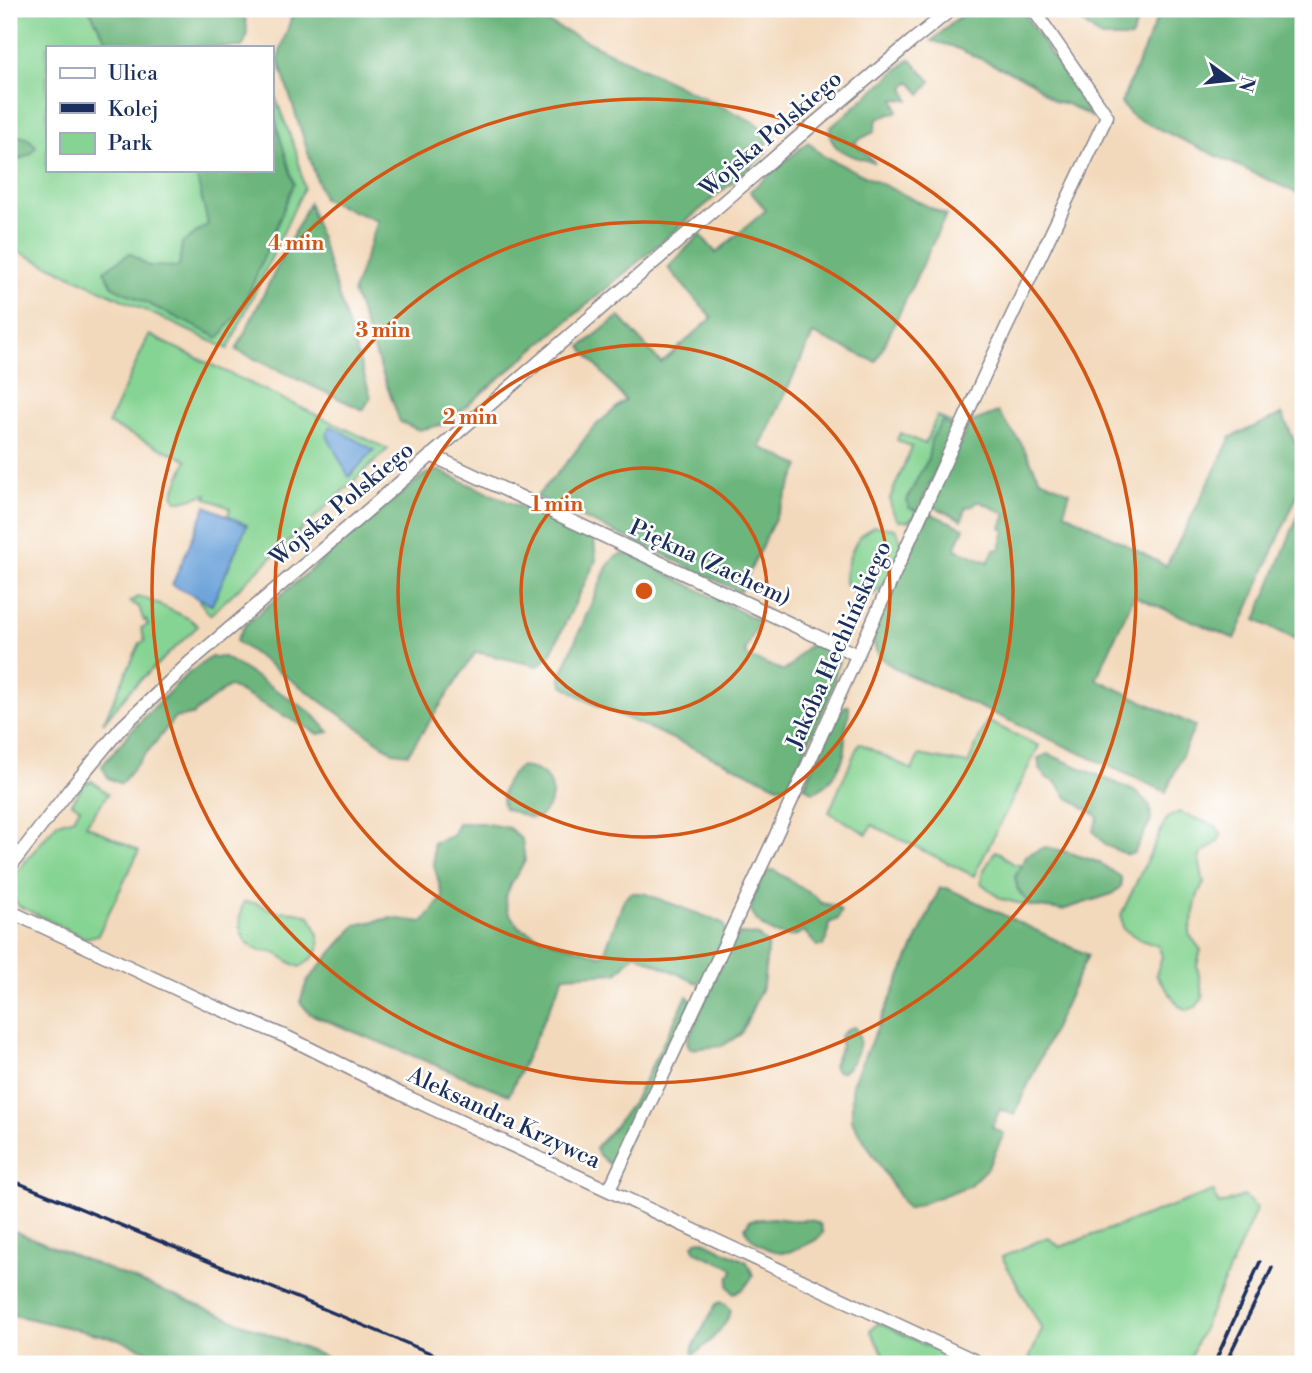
<svg xmlns="http://www.w3.org/2000/svg" width="1312" height="1373" font-family="'Libre Bodoni',serif">
<style>
.green{fill:#86d493;stroke:#508278;stroke-width:2}
.forest{fill:#6cb67d;stroke:#44726e;stroke-width:2}
.water{fill:#6ba2d9;stroke:#43689c;stroke-width:2}
.lines{fill:none;stroke-linecap:round;stroke-linejoin:round}
.minor-casing{stroke:#87848c;stroke-width:15}
.minor{stroke:#fff;stroke-width:12}
.rail{stroke:#1b2f5e;stroke-width:3.5}
.ring{fill:none;stroke:#d45514;stroke-width:3.5}
.labels{text-anchor:middle;dominant-baseline:central;stroke-width:5;stroke-linejoin:round;paint-order:stroke}
.street-label{font-size:23px;fill:#1b2f5e;stroke:#fff}
.centre{fill:#d45514;stroke:#fff;stroke-width:3.5}
.ring-label{font-size:21px;text-anchor:middle;font-weight:bold;fill:#d45514;stroke:#fff;stroke-width:5;stroke-linejoin:round;paint-order:stroke}
</style>
<rect width="100%" height="100%" fill="#fff"/>
<filter id="ink" filterUnits="userSpaceOnUse"><feTurbulence type="fractalNoise" baseFrequency=".0143" numOctaves="2"/><feDisplacementMap in="SourceGraphic" scale="14" xChannelSelector="R" yChannelSelector="G"/><feConvolveMatrix kernelMatrix="1 2 1 2 8 2 1 2 1" color-interpolation-filters="sRGB"/></filter>
<filter id="wash" filterUnits="userSpaceOnUse"><feTurbulence type="fractalNoise" baseFrequency=".00686" numOctaves="4" result="noise"/><feDisplacementMap in="SourceGraphic" scale="28" xChannelSelector="R" yChannelSelector="G"/><feGaussianBlur stdDeviation="1.57" result="paint"/><feColorMatrix in="noise" values="0 0 0 0 0 0 0 0 0 0 0 0 0 0 0 0 0 1.4 0 .05"/><feComposite in="paint" operator="in"/></filter>
<g filter="url(#wash)">
<rect width="100%" height="100%" fill="#f3d9bb"/>
<g class="green">
<polygon points="9,9 100,9 119,47 47,47 47,170 271,170 271,86 296,151 304,188 228,349 9,247"/>
<polygon points="149,335 388,449 210,615 199,601 199,598 211,605 247,525 228,516 230,508 206,498 207,494 182,501 176,501 173,494 187,460 108,424"/>
<path d="M937,416l14,7 3,6 -39,87 -7,5h-9c-6,-7 -9,-13 -9,-23l22,-51 -15,-7 3,-7 25,11z"/>
<path d="M874,526l21,3c5,6 7,14 5,22 -4,13 -16,37 -27,44l-11,-2 -1,1 -11,-5 -5,-6c-1,-14 8,-41 19,-50 3,-3 7,-4 10,-7z"/>
<polygon points="138,597 145,598 190,619 198,626 131,689 103,723 140,643 145,641 141,628 148,625 146,620 144,621 139,607 130,602"/>
<polygon points="987,721 1039,746 974,876 872,825 867,834 829,812 859,743 912,770 919,755 968,764"/>
<polygon points="92,781 108,794 86,825 139,851 98,935 85,938 19,906 12,898 10,889 15,874 57,823 74,818 80,808 72,803 84,784"/>
<polygon points="1179,812 1216,826 1222,834 1216,843 1202,853 1199,859 1204,883 1198,894 1189,934 1201,950 1197,965 1203,997 1196,1007 1187,1010 1179,1006 1156,975 1162,956 1158,946 1141,940 1123,929 1121,915 1167,818"/>
<polygon points="995,851 1000,853 1013,864 1021,865 1015,877 1018,890 1031,906 1001,899 981,883 982,874"/>
<path d="M244,902l12,1 19,8 22,1 13,4c12,23 16,36 -10,51 -11,-4 -16,-10 -25,-14 -5,-2 -11,-1 -17,-3 -20,-8 -22,-30 -14,-48z"/>
<polygon points="1213,1191 1219,1205 1244,1196 1257,1208 1187,1364 1027,1364 1042,1329 1002,1257 1048,1237 1060,1247"/>
<polygon points="879,1323 965,1364 889,1364 870,1330"/>
</g>
<g class="forest">
<path d="M88,9h154c5,13 8,26 0,38h-132l-19,-34z"/>
<path d="M294,9h226l234,113c14,11 15,15 11,33l-320,269 -26,6 -19,-8 -47,-130 25,-71 -55,-22 -45,-140z"/>
<polygon points="968,9 1021,9 1092,117 1067,104 1054,101 1030,81 952,46 932,41"/>
<polygon points="1067,9 1143,9 1131,38 1101,38"/>
<polygon points="1161,9 1303,9 1303,196 1133,117 1121,103"/>
<path d="M910,59l21,22 -10,13 -11,-13 -6,7 5,12 -15,-1 4,12 -21,8 -3,13 -20,10 21,21c-19,-6 -48,-11 -45,-35z"/>
<polygon points="271,106 294,184 244,305 219,338 113,287 104,271 130,253 148,266 179,267 182,243 208,224 195,170 271,170"/>
<polygon points="9,134 27,138 36,146 31,154 9,164"/>
<polygon points="808,142 823,156 946,215 876,362 813,334 760,447 800,466 740,592 650,548 536,497 569,460 592,429 625,400 581,347 619,316 661,363 712,318 668,268 700,234 716,253 766,210 750,191"/>
<polygon points="309,203 371,397 363,410 236,350"/>
<path d="M998,412l23,31 19,36 30,13 -6,20 102,54 23,-44 42,-85 51,-23c15,33 25,44 15,82l-62,143 -101,-43 -38,83 99,47 -29,66 -268,-122c-18,-11 -25,-16 -25,-38l56,-119 35,15 -9,21 33,13 6,-12 6,-1 5,-19 -4,-2 5,-14 -25,-12h-5l-4,4 -6,1 -4,13 -31,-15 38,-82z"/>
<polygon points="942,421 954,429 918,511 909,508 907,500 919,475 928,460 931,440"/>
<polygon points="437,470 594,540 596,560 550,655 538,666 476,652 408,754 393,752 236,641 245,625 424,475"/>
<polygon points="1303,503 1303,643 1256,620"/>
<path d="M621,554l10,1 128,66 -14,31 4,5 35,14c13,-7 13,-20 28,-26l13,5 14,10 -9,35 -41,90 -11,1 -192,-86 -23,-15 -3,-7 2,-6 45,-105 7,-9z"/>
<path d="M211,657h13l18,11 70,45 17,19 -11,2 -89,-48 -37,29 -18,3c-16,24 -36,43 -53,66l-13,-6 -6,-12 29,-35 54,-55z"/>
<path d="M845,706h4c1,10 -3,18 -4,27 -1,6 1,12 0,17 -2,14 -18,40 -32,42l-9,-6 32,-67z"/>
<polygon points="1048,754 1137,792 1150,806 1151,820 1134,853 1128,855 1107,846 1093,831 1098,818 1096,815 1067,797 1057,783 1047,778 1040,769 1038,758"/>
<path d="M520,767c21,1 38,14 30,36 -2,5 -7,10 -10,14l-10,1 -26,-10c-6,-16 3,-31 16,-41z"/>
<polygon points="458,823 482,823 509,828 522,840 525,861 512,882 505,898 508,912 519,927 542,938 598,955 604,954 624,899 631,893 643,893 723,923 726,931 705,979 697,983 635,954 617,973 564,976 509,1095 310,1014 300,1002 307,981 356,925 390,918 423,922 443,897 434,865 433,843 452,836"/>
<polygon points="1045,847 1064,851 1098,862 1121,877 1121,886 1112,894 1062,910 1031,906 1018,890 1015,877 1027,855"/>
<path d="M774,870l42,27 5,6 15,3 5,5 -3,8 -9,4 -2,17 -4,6h-6l-13,-15c-5,3 -10,6 -16,5 -13,0 -32,-11 -36,-24 -4,-13 10,-31 16,-41z"/>
<polygon points="940,888 947,888 1088,955 1014,1115 1000,1109 992,1127 1004,1134 988,1167 969,1186 907,1209 852,1121 852,1084"/>
<polygon points="739,934 757,935 768,945 763,985 741,1034 722,1046 690,1049 687,1041 726,954"/>
<polygon points="687,996 692,1001 619,1159 613,1164 609,1164 598,1154 596,1147 611,1131 635,1099"/>
<path d="M855,1027c11,15 0,36 -13,45l-6,-1 -3,-5 8,-19 -1,-11 8,-7z"/>
<path d="M773,1218c6,0 12,2 18,2 12,1 19,-3 29,4l3,9c-5,7 -11,9 -19,13 -5,1 -11,5 -16,6 -16,2 -38,-10 -43,-24l5,-8z"/>
<polygon points="9,1229 343,1364 182,1364 118,1339 9,1314"/>
<path d="M702,1240l45,22 6,13c-5,9 -9,15 -19,19l-6,-8 1,-8 4,-7 -2,-4 -35,-15 -3,-7 3,-4z"/>
<path d="M721,1302l5,2 5,7c-5,15 -24,35 -37,43l-2,-2 1,-5 23,-43z"/>
</g>
<g class="water">
<polygon points="331,426 374,450 349,477 326,434"/>
<polygon points="206,506 247,525 212,605 172,585"/>
</g>
</g>
<g filter="url(#ink)">
<g class="lines">
<defs>
<g id="minor">
<polyline points="431,455 857,655"/>
<polyline points="9,868 70,789 121,728 189,663 359,518 795,140 912,41 952,9"/>
<polyline points="9,911 213,1006 289,1038 401,1094 982,1364"/>
<polyline points="609,1190 775,837 999,343 1107,116 1033,9"/>
</g>
</defs>
<use href="#minor" class="minor-casing"/>
<use href="#minor" class="minor"/>
<g class="rail">
<polyline points="9,1179 457,1364"/>
<polyline points="1214,1364 1260,1262"/>
<polyline points="1225,1364 1272,1268"/>
</g>
</g>
</g>
<g class="ring">
<circle cx="644" cy="591" r="123"/>
<circle cx="644" cy="591" r="246"/>
<circle cx="644" cy="591" r="369"/>
<circle cx="644" cy="591" r="492"/>
</g>
<g class="labels">
<g class="street-label">
<text transform="translate(771 134) rotate(-41)">Wojska Polskiego</text>
<text transform="translate(342 504) rotate(-40)">Wojska Polskiego</text>
<text transform="translate(710 563) rotate(25)">Piękna (Zachem)</text>
<text transform="translate(839 645) rotate(-66)">Jakóba Hechlińskiego</text>
<text transform="translate(504 1118) rotate(25)">Aleksandra Krzywca</text>
</g>
</g>
<circle cx="644" cy="591" r="10" class="centre"/>
<g class="ring-label">
<text x="296" y="250">4 min</text>
<text x="383" y="337">3 min</text>
<text x="470" y="424">2 min</text>
<text x="557" y="511">1 min</text>
</g>
<rect width="1312" height="1373" fill="none" stroke="#fff" stroke-width="35"/>
<rect x="46" y="46" width="228" height="126" fill="#ffffff" stroke="#a4acbf" stroke-width="2"/>
<rect x="60" y="68" width="35" height="10" fill="#ffffff" stroke="#a4acbf" stroke-width="2"/>
<text x="108" y="80" font-size="21" fill="#1b2f5e">Ulica</text>
<rect x="60" y="103" width="35" height="10" fill="#1b2f5e" stroke="#a4acbf" stroke-width="2"/>
<text x="108" y="116" font-size="21" fill="#1b2f5e">Kolej</text>
<rect x="60" y="133" width="35" height="21" fill="#86d493" stroke="#a4acbf" stroke-width="2"/>
<text x="108" y="150" font-size="21" fill="#1b2f5e">Park</text>
<g transform="translate(1231 80) rotate(105)" stroke="#ffffff" stroke-width="5" paint-order="stroke">
<path d="M0-5L12 26L0 18L-12 26Z" fill="#1b2f5e"/>
<text y="-10" font-size="19" font-weight="bold" text-anchor="middle" fill="#1b2f5e">N</text>
</g>
</svg>
